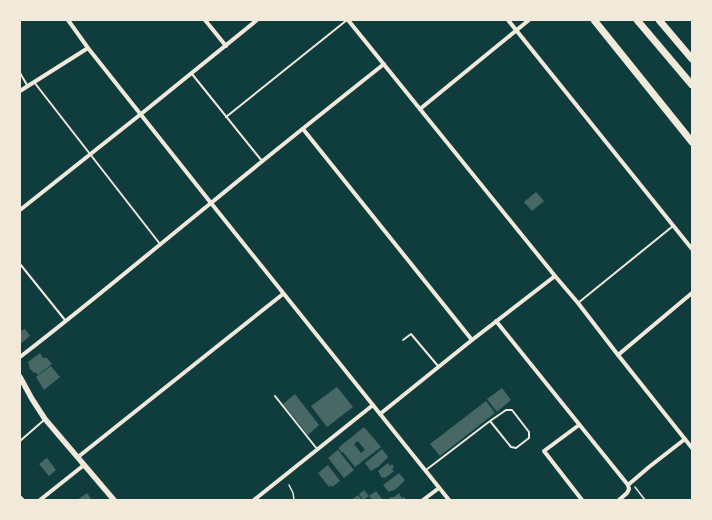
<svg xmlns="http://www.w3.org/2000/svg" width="712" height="520" font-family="Arial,sans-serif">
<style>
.building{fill:#486865;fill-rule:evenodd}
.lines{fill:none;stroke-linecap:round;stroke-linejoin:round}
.path{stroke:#f1e9da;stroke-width:1.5}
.service{stroke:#f1e9da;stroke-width:2}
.minor{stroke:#f1e9da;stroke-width:4}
.secondary{stroke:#f1e9da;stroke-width:5.5}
.motorway{stroke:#f1e9da;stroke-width:7}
</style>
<rect width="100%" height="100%" fill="#0f3d3e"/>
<g class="building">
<polygon points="536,192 544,201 532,211 524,202"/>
<polygon points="20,329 21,331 25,329 30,336 20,344"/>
<polygon points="40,353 43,358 47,358 52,364 38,375 35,372 34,373 30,369 28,362"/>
<polygon points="51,366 60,377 44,390 36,377"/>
<polygon points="337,387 353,407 327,427 311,406"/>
<polygon points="502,388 511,400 497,412 487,399"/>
<polygon points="295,394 319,425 308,435 283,404"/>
<polygon points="486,401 495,413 440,456 430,444"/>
<path d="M364,427l17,20 -26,20 -12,-15 -1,1 -4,-5zM358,441l7,9 -4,3 -7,-9z"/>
<polygon points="382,449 388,457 377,468 377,467 371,471 365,463"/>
<polygon points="338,450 354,470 344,478 328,458"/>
<polygon points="47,458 56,470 49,476 39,464"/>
<polygon points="388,463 390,466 392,464 394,467 392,469 394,471 385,478 384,477 382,478 378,471"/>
<polygon points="328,465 340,481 332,487 331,485 329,487 318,473"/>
<polygon points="399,473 405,480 396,489 393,491 392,490 389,492 383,485"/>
<polygon points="364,490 369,496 363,500 359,494"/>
<polygon points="376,491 382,499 381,500 372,500 369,496"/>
<polygon points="87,493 92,500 77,500"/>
<polygon points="399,493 402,498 404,497 406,500 387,500 391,497 394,497"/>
<polygon points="358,495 362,500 351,500"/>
</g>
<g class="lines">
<g class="path">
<polyline points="289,485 293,493 294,500"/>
<polyline points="635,487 645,500"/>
</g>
<g class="service">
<polyline points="20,73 27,85"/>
<polyline points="192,74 262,161"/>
<polyline points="34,82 160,244"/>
<polyline points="226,117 347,20"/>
<polyline points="20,264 65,320"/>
<polyline points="578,303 673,226"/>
<polyline points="403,340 411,334 438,366"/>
<polyline points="275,396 317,449"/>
<polyline points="20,441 44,420"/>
<polyline points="426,470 490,421 506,410 512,410 529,432 529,438 516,448 511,447 490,421"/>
<polyline points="20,496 24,500"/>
</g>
<g class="minor">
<polyline points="68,20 88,48 211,203 449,500"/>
<polyline points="205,20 226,46"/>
<polyline points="348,20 555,276 578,303 618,355 692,448"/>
<polyline points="508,20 692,249"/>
<polyline points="20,91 88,48"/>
<polyline points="420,109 529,20"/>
<polyline points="303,129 472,340"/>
<polyline points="20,210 141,114 257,20"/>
<polyline points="496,321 628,485"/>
<polyline points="618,355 692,293"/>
<path d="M20,357c65,-50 128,-103 191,-154 57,-47 115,-93 173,-139"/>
<polyline points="380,414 472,340 555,276"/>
<polyline points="579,425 544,451 582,500"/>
<polyline points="78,457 283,294"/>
<polyline points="628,485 649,467 685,439"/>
<polyline points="40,500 84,465"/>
<polyline points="254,500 373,405"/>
<polyline points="423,500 439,488"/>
<polyline points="619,500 627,493 629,489 628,485"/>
</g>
<polyline class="secondary" points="20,377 32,399 45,419 114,500"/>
<g class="motorway">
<polyline points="594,20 692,142"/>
<polyline points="637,20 692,85"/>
<polyline points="659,20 692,59"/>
</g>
</g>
<rect width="712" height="520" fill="none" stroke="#f1e9da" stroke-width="42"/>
</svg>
